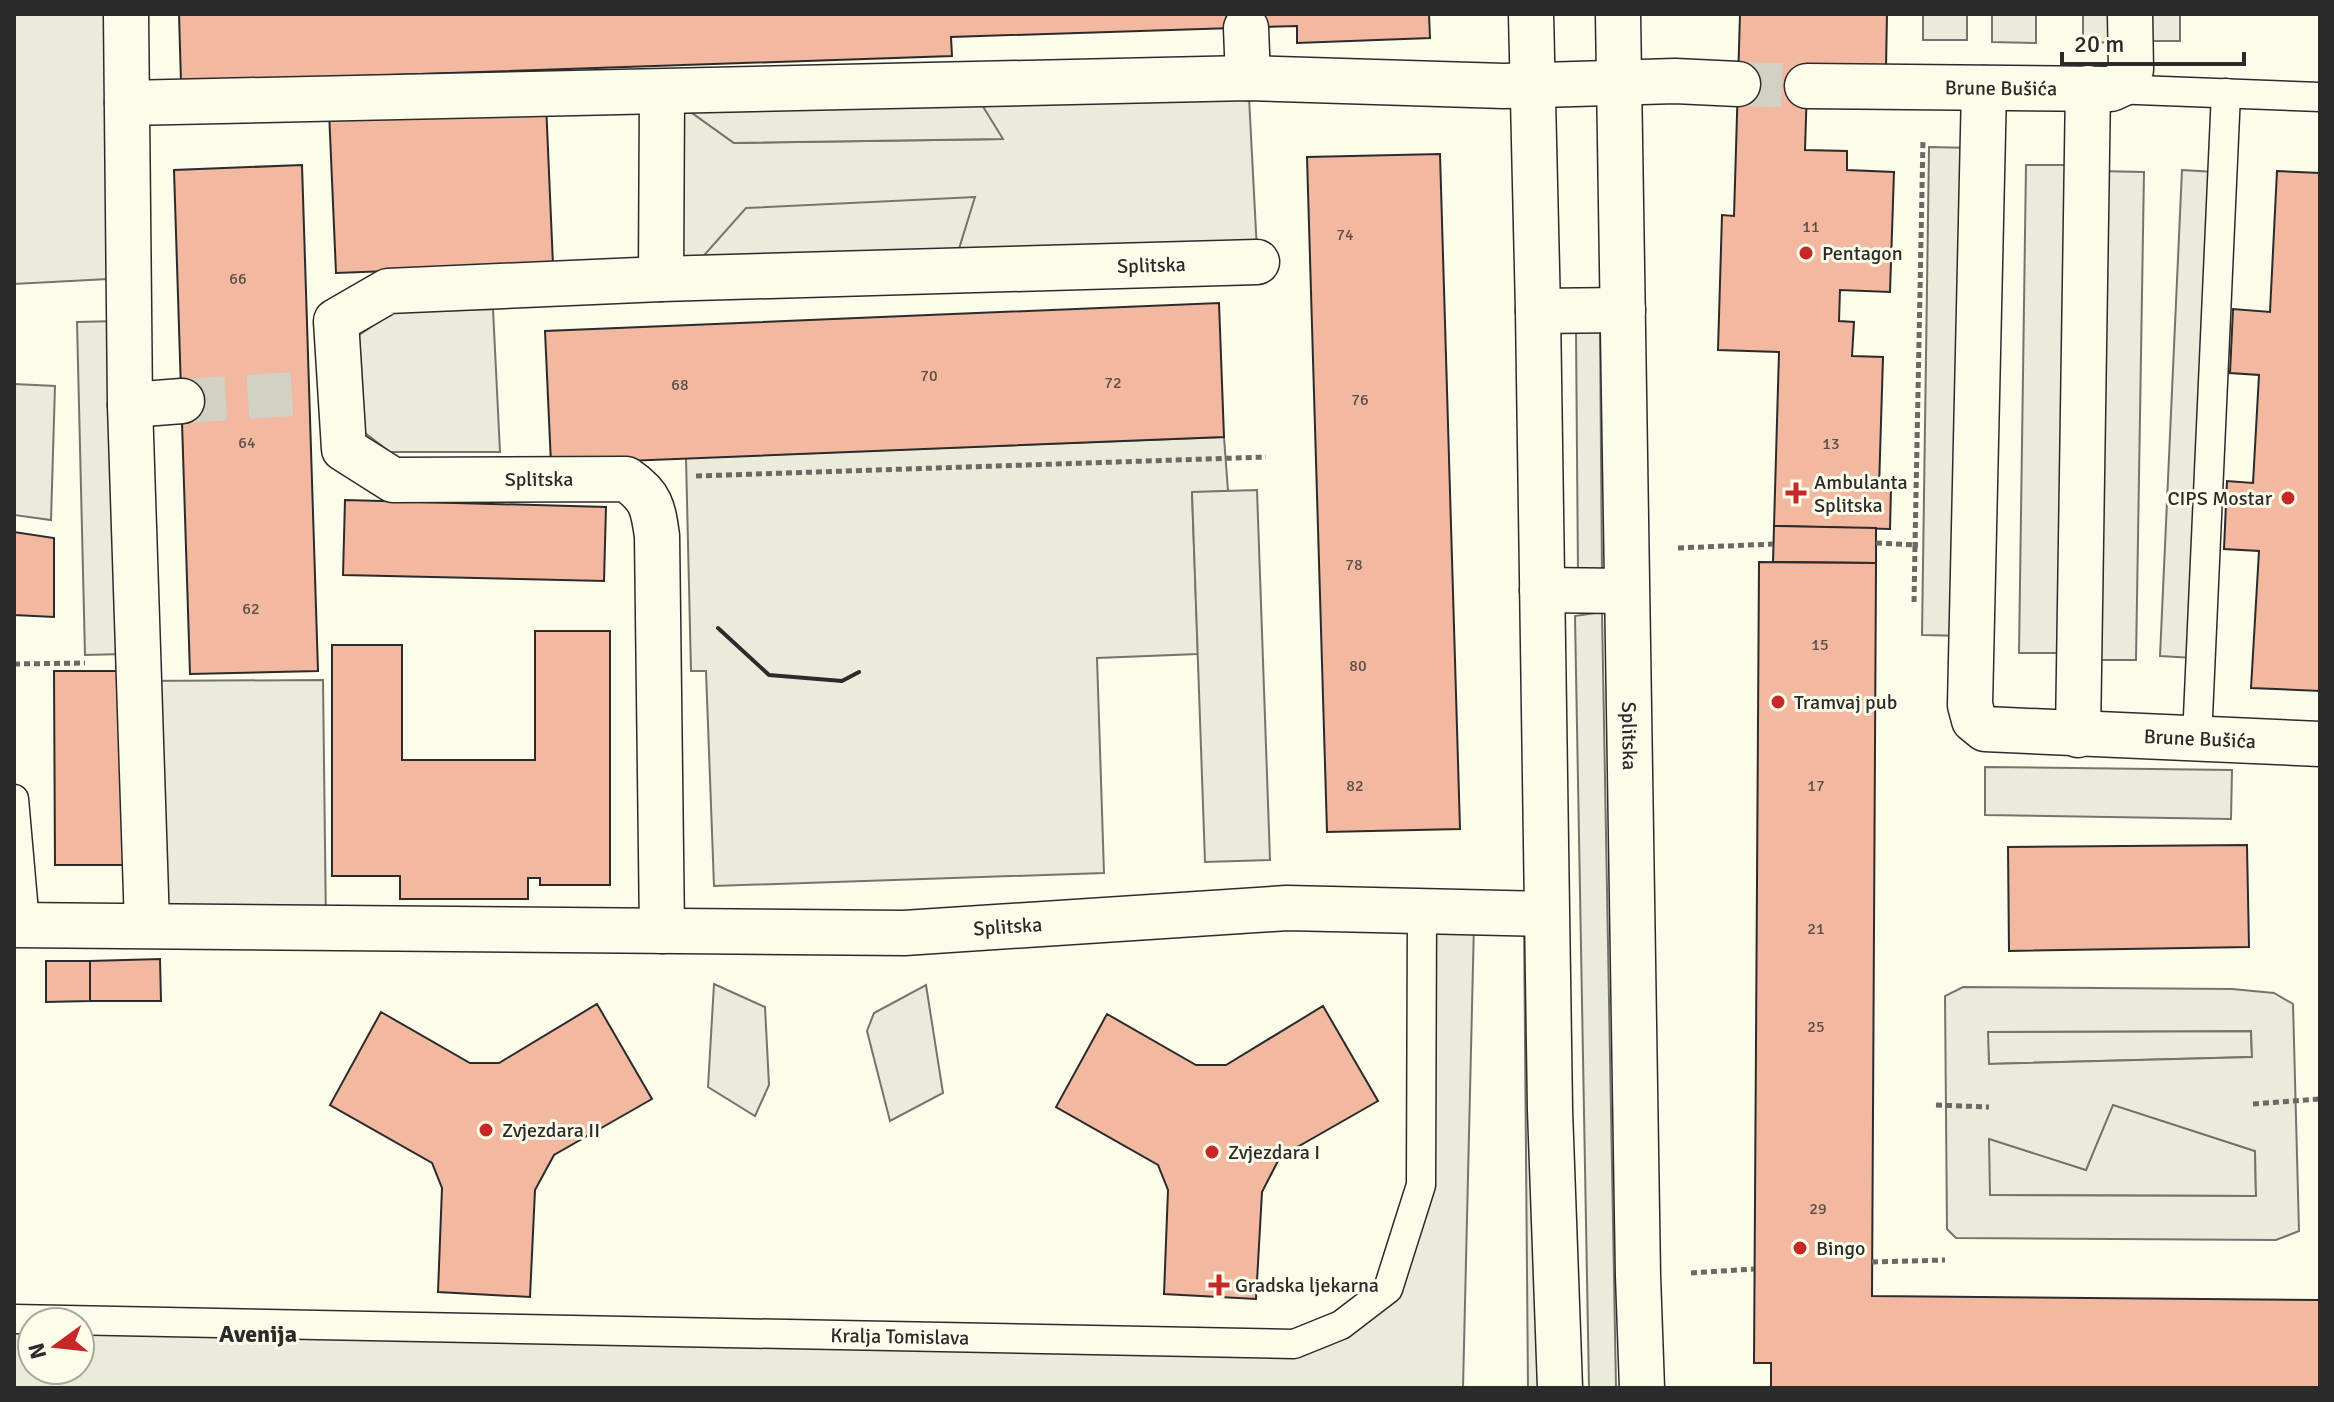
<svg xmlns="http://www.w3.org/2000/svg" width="2334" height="1402" font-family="Signika,sans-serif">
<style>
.green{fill:#ecebdb;stroke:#74746e;stroke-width:2}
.parking{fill:#eceadb;stroke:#74746e;stroke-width:2;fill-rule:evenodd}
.building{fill:#f2b8a0;stroke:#2b2b2b;stroke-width:2}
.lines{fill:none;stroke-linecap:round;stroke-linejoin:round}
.minor-tunnel{stroke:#d3d1c4;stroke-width:44;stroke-dasharray:44 22;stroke-linecap:butt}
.service-casing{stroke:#2b2b2b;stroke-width:31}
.minor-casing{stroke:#2b2b2b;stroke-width:47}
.secondary-casing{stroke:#2b2b2b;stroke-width:47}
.path{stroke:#6a6964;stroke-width:5;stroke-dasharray:6 4;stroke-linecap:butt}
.service{stroke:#fdfbea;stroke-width:28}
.minor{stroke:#fdfbea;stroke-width:44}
.secondary{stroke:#fdfbea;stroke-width:44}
.wall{stroke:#2b2b2b;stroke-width:4}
.poi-dot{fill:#c62828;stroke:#fdfbea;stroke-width:3}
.labels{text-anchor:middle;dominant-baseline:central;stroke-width:6;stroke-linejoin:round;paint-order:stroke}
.number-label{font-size:16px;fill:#5d4e48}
.street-label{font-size:20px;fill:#2b2b2b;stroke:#fdfbea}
.poi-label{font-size:20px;fill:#2b2b2b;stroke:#fdfbea;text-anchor:start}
.quarter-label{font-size:24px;font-weight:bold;fill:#2b2b2b;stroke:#fdfbea}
</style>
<rect width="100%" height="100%" fill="#fdfbea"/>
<g class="green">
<polygon points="1248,78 1257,251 957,255 974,197 699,261 677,258 681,105 734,143 1002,139 974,92"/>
<polygon points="493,309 500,452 390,452 365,433 359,335 395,311"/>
<polygon points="1600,330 1602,573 1578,573 1576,331"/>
<polygon points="14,384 55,386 51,520 14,515"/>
<polygon points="1224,437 1228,491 1192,493 1198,654 1097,658 1104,873 714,886 706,671 691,671 686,458"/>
<polygon points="1602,612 1616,1388 1589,1388 1575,616"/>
<polygon points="1524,922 1537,940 1552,1388 1528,1388"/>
<polygon points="1433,923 1474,923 1463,1388 14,1388 14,1332 32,1332 32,1370 80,1370 80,1333 1310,1350 1393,1299 1427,1186"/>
<polygon points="2251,1031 2252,1057 1989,1064 1987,1032"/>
<polygon points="2112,1104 2255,1151 2256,1196 1989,1195 1989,1138 2086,1170"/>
</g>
<g class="parking">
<polygon points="14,14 126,14 127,278 14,284"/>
<rect x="1923" y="14" width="44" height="26"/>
<polygon points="1992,14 2036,14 2036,43 1992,42"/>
<polygon points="2083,14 2127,14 2127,43 2083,42"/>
<rect x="2136" y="14" width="44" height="27"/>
<polygon points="974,92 1003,139 734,143 681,105"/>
<polygon points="1929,147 1974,148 1967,636 1922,635"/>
<polygon points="2026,165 2071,165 2064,653 2019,653"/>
<polygon points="2182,170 2215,172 2194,658 2160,656"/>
<polygon points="2098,171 2144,172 2136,660 2091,660"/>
<polygon points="975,197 957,255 699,261 746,208"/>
<polygon points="117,321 124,654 85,655 77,322"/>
<polygon points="1257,490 1270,860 1205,862 1192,492"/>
<polygon points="323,680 326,927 147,925 139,681"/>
<polygon points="1985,767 2232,770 2231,819 1985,815"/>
<polygon points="714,984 765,1007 769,1085 755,1116 708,1087"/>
<polygon points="926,985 943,1093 890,1121 867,1031 874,1013"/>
<path d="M1963,987l269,2 42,4 19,11 6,227 -23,9 -320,-2 -9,-9 -2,-233zM2251,1031l1,26 -263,7 -1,-32zM2113,1105l142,46 1,45 -266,-1 -1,-56 97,31z"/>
</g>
<g class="building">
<polygon points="179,14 1429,14 1430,38 1297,43 1297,26 951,37 952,56 181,82"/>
<polygon points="1740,14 1887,14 1886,68 1807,86 1805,150 1847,151 1847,170 1894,172 1890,292 1840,290 1839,321 1854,322 1852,356 1883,357 1879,488 1891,488 1890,529 1774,526 1779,352 1718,350 1722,215 1734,216"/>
<polygon points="546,103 553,265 336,273 329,111"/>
<polygon points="1440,154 1460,829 1327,832 1307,157"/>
<polygon points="302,165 318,671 190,674 174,170"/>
<polygon points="2277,171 2320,173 2320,691 2251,688 2259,551 2224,549 2227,481 2253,483 2259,375 2230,373 2233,309 2270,312"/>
<polygon points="1219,303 1224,437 551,464 545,331"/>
<polygon points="345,500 606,507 604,581 343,575"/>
<polygon points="1774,526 1876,528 1876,563 1773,562"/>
<polygon points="14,532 54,538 54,617 14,615"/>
<polygon points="1759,562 1876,563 1872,1296 2320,1300 2320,1388 1771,1388 1771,1363 1754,1363"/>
<polygon points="535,631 610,631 610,885 540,885 540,878 528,878 528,899 400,899 400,876 332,876 332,645 402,645 402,760 535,760"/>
<polygon points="54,671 125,671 126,865 55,865"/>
<polygon points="2247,845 2249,947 2009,951 2008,847"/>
<polygon points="160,959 161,1001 90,1001 90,961"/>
<polygon points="46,961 90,961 90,1001 46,1002"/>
<polygon points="597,1004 652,1099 554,1155 535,1190 530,1297 438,1292 442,1188 432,1163 330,1105 381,1012 470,1063 499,1063"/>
<polygon points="1323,1006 1378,1101 1280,1157 1262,1192 1256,1299 1164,1294 1168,1190 1158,1165 1056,1107 1107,1014 1196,1065 1226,1065"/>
</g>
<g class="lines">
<g class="minor-tunnel">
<polyline points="1738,84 1807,86"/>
<polyline points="182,401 309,393"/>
</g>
<defs>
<g id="service">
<polyline points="2111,89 2320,97"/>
<polyline points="2197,739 2226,93"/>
<polyline points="14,799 25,924"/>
<path id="s1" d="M14,1319l1280,25 47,-19 47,-36 33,-104 1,-274"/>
</g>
<g id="minor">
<polyline points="126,14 130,405 147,925"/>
<polyline points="1246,28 1248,78"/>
<path id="s2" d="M1807,86l304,3 13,-6 7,-13 -1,-56"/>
<path id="s3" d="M1984,88l-14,617 4,15 11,9 335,15"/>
<polyline points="127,103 1248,78 1504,86 1675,81 1738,84"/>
<polyline points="661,279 662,92"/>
<polyline points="130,405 182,401"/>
<polyline points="2078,735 2088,88"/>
<path id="s4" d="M14,925l890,8 383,-25 259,6"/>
<path id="s5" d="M662,931l-5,-395c-4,-29 -6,-40 -31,-57l-233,1 -49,-31 -8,-128 52,-30 273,-12 596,-17"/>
</g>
<g id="secondary">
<polyline points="1531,14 1538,311 1550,1110 1560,1388"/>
<path id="s6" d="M1618,14l20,1262 4,112"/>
<polyline points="1538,311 1623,310"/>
<polyline points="1542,590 1626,591"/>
</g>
</defs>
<use href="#service" class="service-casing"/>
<use href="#minor" class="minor-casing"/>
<use href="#secondary" class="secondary-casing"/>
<g class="path">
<polyline points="696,476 1266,457"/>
<polyline points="1876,543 1915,545 1914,604"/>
<polyline points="1918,545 1915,545 1923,139"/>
<polyline points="1678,548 1773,544"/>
<polyline points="14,664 85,663"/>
<polyline points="2253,1104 2320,1099"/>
<polyline points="1936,1105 1989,1107"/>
<polyline points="1872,1262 1945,1260"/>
<polyline points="1691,1273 1754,1269"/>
</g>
<use href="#service" class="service"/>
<use href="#minor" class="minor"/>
<use href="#secondary" class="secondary"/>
<polyline class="wall" points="718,628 769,675 842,681 859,672"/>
</g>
<g class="poi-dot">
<circle cx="1806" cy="253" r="8"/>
<path d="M1792 481h8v8h8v8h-8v8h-8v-8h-8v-8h8z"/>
<circle cx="2288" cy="498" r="8"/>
<circle cx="1778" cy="702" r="8"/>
<circle cx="486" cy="1130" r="8"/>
<circle cx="1212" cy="1152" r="8"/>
<circle cx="1800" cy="1248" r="8"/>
<path d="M1215 1273h8v8h8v8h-8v8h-8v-8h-8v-8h8z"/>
</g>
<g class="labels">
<g class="number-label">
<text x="1811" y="227">11</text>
<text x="1345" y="235">74</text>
<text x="238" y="279">66</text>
<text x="929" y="376">70</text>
<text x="1113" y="383">72</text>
<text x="680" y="385">68</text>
<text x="1360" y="400">76</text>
<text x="247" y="443">64</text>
<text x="1831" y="444">13</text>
<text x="1354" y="565">78</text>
<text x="251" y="609">62</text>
<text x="1820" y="645">15</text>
<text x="1358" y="666">80</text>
<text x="1355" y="786">82</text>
<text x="1816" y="786">17</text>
<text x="1816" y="929">21</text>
<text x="1816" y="1027">25</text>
<text x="1818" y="1209">29</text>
</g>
<g class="street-label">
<text stroke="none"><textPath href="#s2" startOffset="194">Brune Bušića</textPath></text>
<text stroke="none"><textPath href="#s5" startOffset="1706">Splitska</textPath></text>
<text x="539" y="479">Splitska</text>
<text stroke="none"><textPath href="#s6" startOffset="722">Splitska</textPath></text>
<text stroke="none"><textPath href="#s3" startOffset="862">Brune Bušića</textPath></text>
<text stroke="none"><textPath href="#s4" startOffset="994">Splitska</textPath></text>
<text stroke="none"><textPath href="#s1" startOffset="886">Kralja Tomislava</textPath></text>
</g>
<g class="poi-label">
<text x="1822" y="253">Pentagon</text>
<text x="1814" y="482">Ambulanta<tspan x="1814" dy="23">Splitska</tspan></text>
<text x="2272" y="498" text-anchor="end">CIPS Mostar</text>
<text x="1794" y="702">Tramvaj pub</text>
<text x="502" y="1130">Zvjezdara II</text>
<text x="1228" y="1152">Zvjezdara I</text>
<text x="1816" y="1248">Bingo</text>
<text x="1235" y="1285">Gradska ljekarna</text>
</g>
<g class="quarter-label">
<text x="258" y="1334">Avenija</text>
</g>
</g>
<rect width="2334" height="1402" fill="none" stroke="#2b2b2b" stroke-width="32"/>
<g transform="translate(56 1346) rotate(255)"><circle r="38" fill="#fdfbea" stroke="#a9a89e" stroke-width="2"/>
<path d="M0-6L14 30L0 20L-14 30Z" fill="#c62828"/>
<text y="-12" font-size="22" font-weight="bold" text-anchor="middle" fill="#2b2b2b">N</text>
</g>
<path d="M2062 52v12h182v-12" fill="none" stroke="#2b2b2b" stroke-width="4"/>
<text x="2074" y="52" font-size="24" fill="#2b2b2b" stroke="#fdfbea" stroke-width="6" paint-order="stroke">20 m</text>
</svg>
